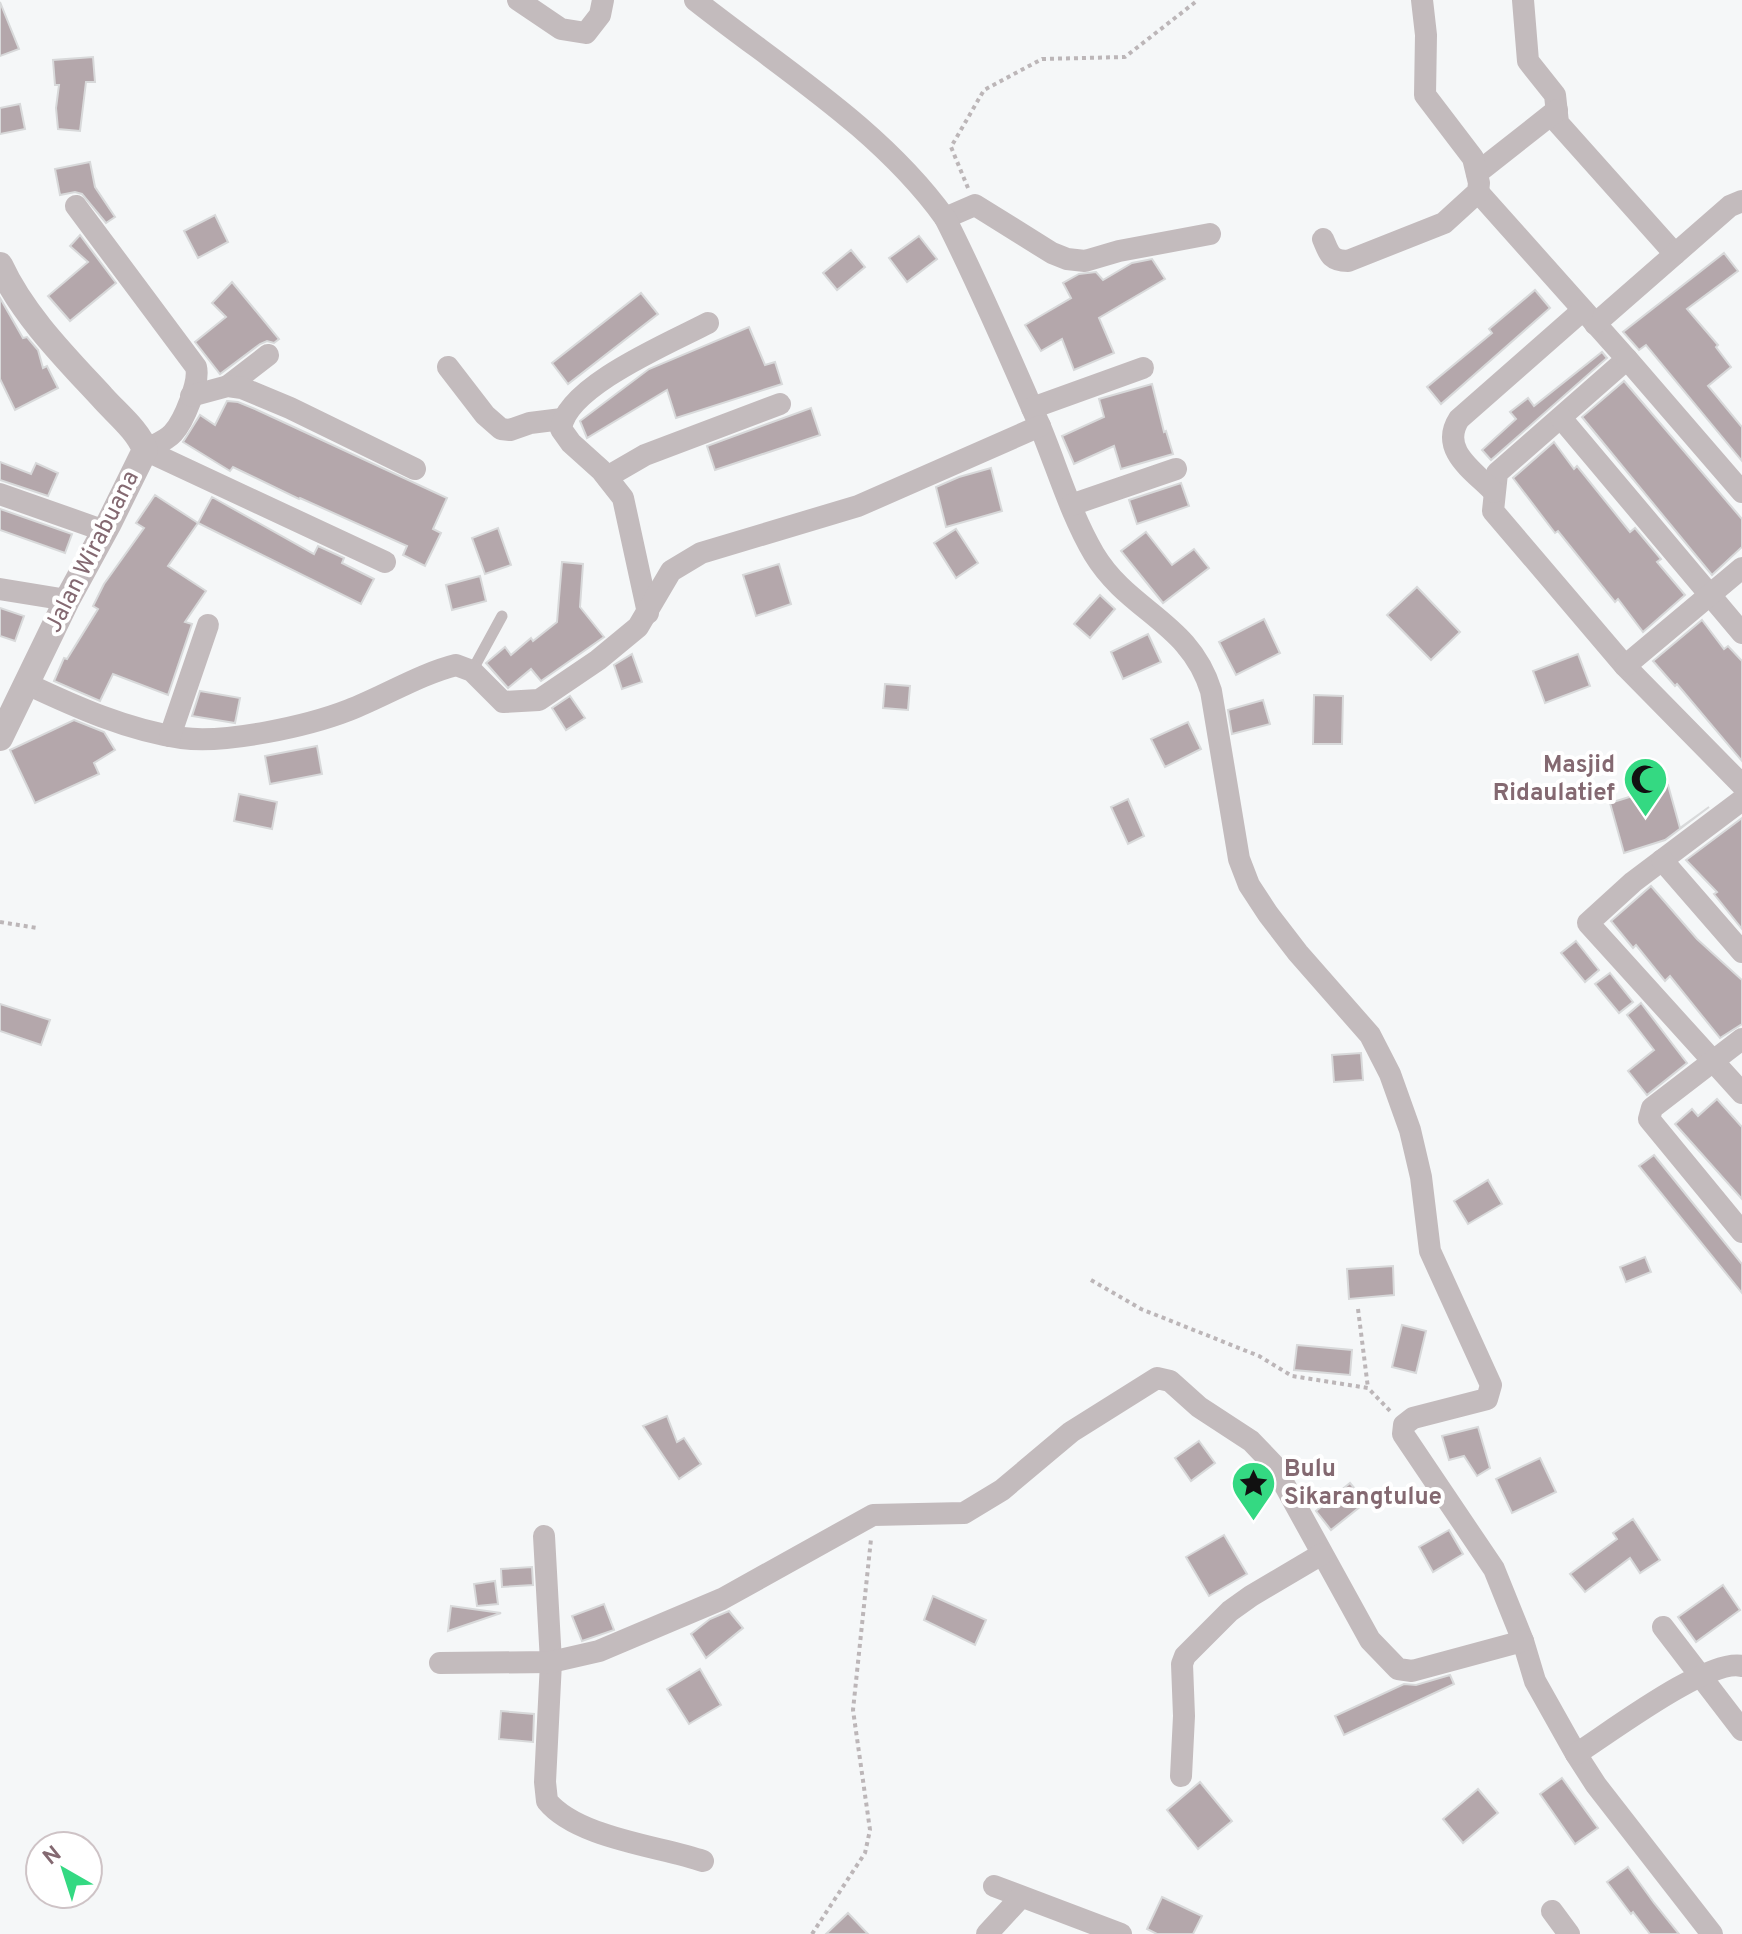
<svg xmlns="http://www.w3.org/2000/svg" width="1742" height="1934" font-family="Overpass,sans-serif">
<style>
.building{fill:#b4a7ab;stroke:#d8d9da;stroke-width:2}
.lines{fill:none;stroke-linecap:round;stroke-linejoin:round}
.path{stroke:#bcb6b8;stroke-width:4;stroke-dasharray:4 4;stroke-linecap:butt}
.service{stroke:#c3bbbd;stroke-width:11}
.minor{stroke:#c3bbbd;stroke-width:22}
.tertiary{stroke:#c3bbbd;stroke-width:26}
.labels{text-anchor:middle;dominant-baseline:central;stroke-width:8;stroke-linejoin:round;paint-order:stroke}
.street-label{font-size:24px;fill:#846971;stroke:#fff}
.poi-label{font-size:24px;font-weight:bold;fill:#846971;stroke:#fff;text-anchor:end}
</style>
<rect width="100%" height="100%" fill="#f5f7f8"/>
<g class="building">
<polygon points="0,2 19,49 0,56"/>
<polygon points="93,57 95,82 86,82 80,131 58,129 56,108 59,85 55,85 53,60"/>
<polygon points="20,104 25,129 0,134 0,108"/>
<polygon points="90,162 95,187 115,217 106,223 82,194 75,192 60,195 55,169"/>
<polygon points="215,215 228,242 198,258 184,231"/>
<polygon points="80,235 116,283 70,321 48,296 88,262 70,246"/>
<polygon points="919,236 937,259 907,282 889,258"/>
<polygon points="851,250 865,267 837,290 823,273"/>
<polygon points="1724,253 1738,271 1687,309 1718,345 1716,347 1731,367 1708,386 1742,427 1742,461 1646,345 1639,350 1623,332"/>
<polygon points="1152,259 1165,279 1099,318 1114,353 1074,370 1062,339 1041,351 1025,325 1071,298 1063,283 1079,274 1096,272 1103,280 1132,263"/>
<polygon points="232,282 279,339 274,343 267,341 260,344 220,374 195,342 226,317 212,303"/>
<polygon points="1535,290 1550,308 1441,404 1427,387 1492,333 1489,329"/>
<polygon points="641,293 658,314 568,384 552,363"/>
<polygon points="0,298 23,338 27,337 38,350 43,368 47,366 58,388 15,410 0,379"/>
<polygon points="749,327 765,365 775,362 782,384 676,418 667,390 587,438 580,421 649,369"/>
<polygon points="1602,352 1607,358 1491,460 1482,450 1516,419 1510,412 1528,398 1534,406"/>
<polygon points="1624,381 1742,519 1742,547 1712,575 1582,417"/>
<polygon points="1152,384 1164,432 1166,431 1173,454 1121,469 1114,446 1074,464 1062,436 1104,417 1099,399"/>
<polygon points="227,401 238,402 255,409 447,498 433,529 441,533 425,566 403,555 407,546 300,498 299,499 233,467 230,471 183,442 200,415 215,425"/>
<polygon points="811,408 820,435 715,470 707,446"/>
<polygon points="1554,442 1574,469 1577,466 1630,532 1635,528 1661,559 1657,562 1685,595 1643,632 1618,599 1615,602 1558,531 1555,533 1513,478"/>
<polygon points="0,462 31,474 36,463 58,473 48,496 0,480"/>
<polygon points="991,468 1002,511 946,527 936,487 959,477"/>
<polygon points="1181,483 1189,506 1137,524 1129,500"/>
<polygon points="155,495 198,523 168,566 206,591 185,622 192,624 168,695 113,674 100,701 54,681 64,658 67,659 98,609 93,606 104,584 144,528 136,523"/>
<polygon points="212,497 314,554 318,546 344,558 342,563 374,579 361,604 198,523"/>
<polygon points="0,509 72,534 65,553 0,530"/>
<polygon points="498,528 511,565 485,574 472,538"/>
<polygon points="956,529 978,563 956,578 934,543"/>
<polygon points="1146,532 1172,565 1194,549 1209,568 1163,603 1121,551"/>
<polygon points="562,562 583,564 580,607 604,637 541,681 531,669 508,688 486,663 505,647 511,655 531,638 533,641 557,622"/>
<polygon points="779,564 791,604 756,616 743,575"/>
<polygon points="480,576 486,601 452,610 446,585"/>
<polygon points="1417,587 1460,632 1431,660 1387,615"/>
<polygon points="1100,595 1115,609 1090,638 1074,624"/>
<polygon points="0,608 24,616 15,641 0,636"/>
<polygon points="1264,619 1280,653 1236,675 1219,642"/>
<polygon points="1702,620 1724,649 1728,646 1742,661 1742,761 1677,684 1675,686 1653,661"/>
<polygon points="1148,634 1161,662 1123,679 1111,652"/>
<polygon points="632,654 642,682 622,689 614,665"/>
<polygon points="1578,654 1590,686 1545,703 1533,671"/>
<polygon points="885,684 910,686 908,710 883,708"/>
<polygon points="200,691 240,698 235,723 192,716"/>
<polygon points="1314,695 1343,696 1342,744 1313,744"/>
<polygon points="570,696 585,718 566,730 552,708"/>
<polygon points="1263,700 1270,724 1232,734 1228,710"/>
<polygon points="74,720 104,732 115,750 94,763 99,774 35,803 10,750"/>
<polygon points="1188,722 1201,749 1165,767 1151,739"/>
<polygon points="317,746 322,774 270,784 265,756"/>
<polygon points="1668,785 1680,828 1709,807 1665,840 1624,853 1610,803"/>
<polygon points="239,794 277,802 272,829 234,821"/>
<polygon points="1128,799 1144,836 1128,844 1111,807"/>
<polygon points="1742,818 1742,929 1714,894 1717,892 1686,860"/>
<polygon points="1651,886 1697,939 1742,980 1742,1024 1720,1038 1670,976 1665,981 1636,945 1633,948 1611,921"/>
<polygon points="1576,941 1599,970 1585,982 1561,953"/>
<polygon points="1610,973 1633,1002 1619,1013 1595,984"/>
<polygon points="1641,1003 1687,1063 1647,1095 1628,1071 1654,1050 1627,1015"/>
<polygon points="0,1004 50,1020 41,1045 0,1031"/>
<polygon points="1361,1053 1363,1080 1334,1082 1332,1055"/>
<polygon points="1717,1099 1742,1127 1742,1199 1675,1124 1692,1109 1698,1116"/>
<polygon points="1654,1155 1742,1264 1742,1293 1639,1166"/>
<polygon points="1488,1180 1502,1204 1468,1224 1454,1201"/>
<polygon points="1645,1257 1651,1272 1626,1282 1620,1267"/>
<polygon points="1393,1266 1394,1295 1349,1299 1347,1269"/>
<polygon points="1402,1325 1426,1331 1416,1373 1392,1367"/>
<polygon points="1297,1345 1352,1350 1350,1375 1294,1370"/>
<polygon points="667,1416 677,1442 684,1438 701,1464 679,1479 643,1426"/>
<polygon points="1478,1427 1490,1468 1477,1476 1464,1456 1449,1460 1442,1436"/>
<polygon points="1199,1441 1215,1463 1191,1481 1175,1458"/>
<polygon points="1540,1458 1556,1492 1512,1513 1496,1479"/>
<polygon points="1350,1483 1366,1502 1331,1530 1316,1511"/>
<polygon points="1633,1519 1660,1560 1640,1573 1630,1558 1585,1592 1570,1574 1617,1539 1613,1533"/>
<polygon points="1449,1530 1463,1554 1433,1572 1419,1547"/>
<polygon points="1224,1535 1247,1574 1209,1596 1186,1557"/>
<polygon points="532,1567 533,1585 502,1587 501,1569"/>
<polygon points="495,1581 498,1604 477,1606 474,1584"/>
<polygon points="1723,1585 1740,1610 1696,1642 1678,1617"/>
<polygon points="933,1596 986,1620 975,1645 924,1620"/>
<polygon points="604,1604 614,1630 582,1641 572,1616"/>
<polygon points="451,1606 501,1613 448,1631"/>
<polygon points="729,1611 743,1628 706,1658 691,1634 710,1619"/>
<polygon points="700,1669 721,1705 689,1724 667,1689"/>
<polygon points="1450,1675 1454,1684 1344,1735 1335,1716 1404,1684 1416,1685"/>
<polygon points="501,1711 534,1714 533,1742 499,1739"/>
<polygon points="1562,1778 1598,1828 1575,1844 1540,1794"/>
<polygon points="1200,1782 1232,1821 1198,1849 1167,1810"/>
<polygon points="1478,1789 1498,1813 1463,1843 1443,1819"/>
<polygon points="1628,1867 1654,1903 1679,1934 1650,1934 1633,1912 1631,1914 1607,1882"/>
<polygon points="1162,1897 1202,1916 1193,1934 1157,1934 1147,1929"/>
<polygon points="848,1913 868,1934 826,1934"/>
</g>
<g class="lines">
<g class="path">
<polyline points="968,188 951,147 984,90 1042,59 1125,57 1198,0"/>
<polyline points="0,922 37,928"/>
<polyline points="1091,1280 1141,1309 1259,1356 1292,1376 1368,1388 1391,1412"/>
<polyline points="1358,1309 1368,1388"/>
<polyline points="812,1934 865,1853 870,1830 853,1710 871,1539"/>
</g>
<polyline class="service" points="472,671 502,616"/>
<g class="minor">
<polyline points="518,0 561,29 586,33 600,15 603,0"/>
<path d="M695,0c86,68 185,128 250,218l30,-13 77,48 15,6 18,2 34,-10 91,-17"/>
<polyline points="1523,0 1528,61 1555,95 1558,123 1675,254"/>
<polyline points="1477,173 1557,110"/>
<polyline points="1478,192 1627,359 1497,473 1493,511 1625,666 1742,785"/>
<path d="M76,206l120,161c4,15 -12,54 -23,66 -7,8 -19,12 -28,17l240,112"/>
<path d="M945,218c34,67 64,137 94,206 18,43 31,89 55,130 35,58 96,68 117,137l28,168 10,26 19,29 30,39 72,82 20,39 20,56 11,47 9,74 61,134 -4,14 -74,19 -9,7 -1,9 91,135 29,72 12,40 41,73 20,31 116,149"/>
<path d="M1323,239c6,14 7,22 25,22l96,-38 34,-31 1,-9 -6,-25 -48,-63 1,-60 -4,-35"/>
<polyline points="1595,324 1730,206 1742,201"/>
<polyline points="1627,359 1742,492"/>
<polyline points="448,367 485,415 501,429 510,430 530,423 562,419"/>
<polyline points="228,386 268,355"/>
<polyline points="191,396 228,386 242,388 290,408 415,469"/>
<polyline points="1032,408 1143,368"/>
<polyline points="1561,418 1742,633"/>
<polyline points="607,477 645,455 780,404"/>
<path d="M1494,492c-20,-21 -55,-42 -35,-73l124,-109"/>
<polyline points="0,494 105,531"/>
<polyline points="1071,505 1176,469"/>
<polyline points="0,589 67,600"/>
<path d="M648,613l-25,-115 -22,-28 -30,-27 -10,-14c5,-43 111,-87 147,-106"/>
<polyline points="1625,666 1742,568"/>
<path d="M27,684c49,23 100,46 155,54 44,6 126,-12 167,-28 36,-14 71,-36 107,-45l16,6 31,31 36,-2 59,-40 40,-33 33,-56 30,-18 157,-47 182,-80"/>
<polyline points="170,736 208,625"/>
<polyline points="1742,800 1633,882 1588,923 1742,1093"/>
<polyline points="1662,860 1742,952"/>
<polyline points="1742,1039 1652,1108 1649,1119 1742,1232"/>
<path d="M544,1536l7,126 -6,120 2,19c30,37 112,45 156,60"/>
<polyline points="1663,1627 1742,1730"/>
<polyline points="440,1663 551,1662 599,1651 722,1599 873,1515 964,1513 1002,1490 1071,1432 1157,1378 1170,1381 1199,1407 1251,1441 1273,1464 1370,1640 1398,1669 1412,1671 1523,1641"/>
<path d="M1576,1754c32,-20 132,-96 166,-88"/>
<polyline points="1181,1776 1184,1716 1182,1664 1185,1656 1230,1611 1251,1596 1322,1554"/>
<polyline points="994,1886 1121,1934"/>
<polyline points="1552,1911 1569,1934"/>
<polyline points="987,1934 1021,1897"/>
</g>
<path class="tertiary" d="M0,265c23,50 65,92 102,132 14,16 36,33 43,53l-36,73 -42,77 -67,138"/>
</g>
<defs>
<symbol id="mosque-pin" viewBox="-11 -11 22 30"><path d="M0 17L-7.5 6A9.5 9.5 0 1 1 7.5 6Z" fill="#34d982" stroke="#fff"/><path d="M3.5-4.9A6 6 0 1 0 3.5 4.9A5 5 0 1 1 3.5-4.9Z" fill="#111"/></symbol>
<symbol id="sight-pin" viewBox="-11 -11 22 30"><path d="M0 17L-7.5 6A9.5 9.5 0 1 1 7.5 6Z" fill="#34d982" stroke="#fff"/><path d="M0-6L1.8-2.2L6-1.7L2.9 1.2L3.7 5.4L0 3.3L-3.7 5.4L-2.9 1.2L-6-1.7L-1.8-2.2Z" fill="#111"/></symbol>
</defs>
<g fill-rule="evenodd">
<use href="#mosque-pin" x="1620" y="754" width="51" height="69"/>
<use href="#sight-pin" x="1228" y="1458" width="51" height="69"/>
</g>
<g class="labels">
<g class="street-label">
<text transform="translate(93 552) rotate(-63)">Jalan Wirabuana</text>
</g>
<g class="poi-label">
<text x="1615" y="766">Masjid<tspan x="1615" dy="28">Ridaulatief</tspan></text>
<text x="1284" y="1470" text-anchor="start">Bulu<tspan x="1284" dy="28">Sikarangtulue</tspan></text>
</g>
</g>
<g transform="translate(64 1870) rotate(321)"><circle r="38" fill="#ffffff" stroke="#cec3c6" stroke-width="2"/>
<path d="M0-6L14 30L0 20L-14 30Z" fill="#34d982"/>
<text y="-12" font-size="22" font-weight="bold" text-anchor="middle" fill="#846971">N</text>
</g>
</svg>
